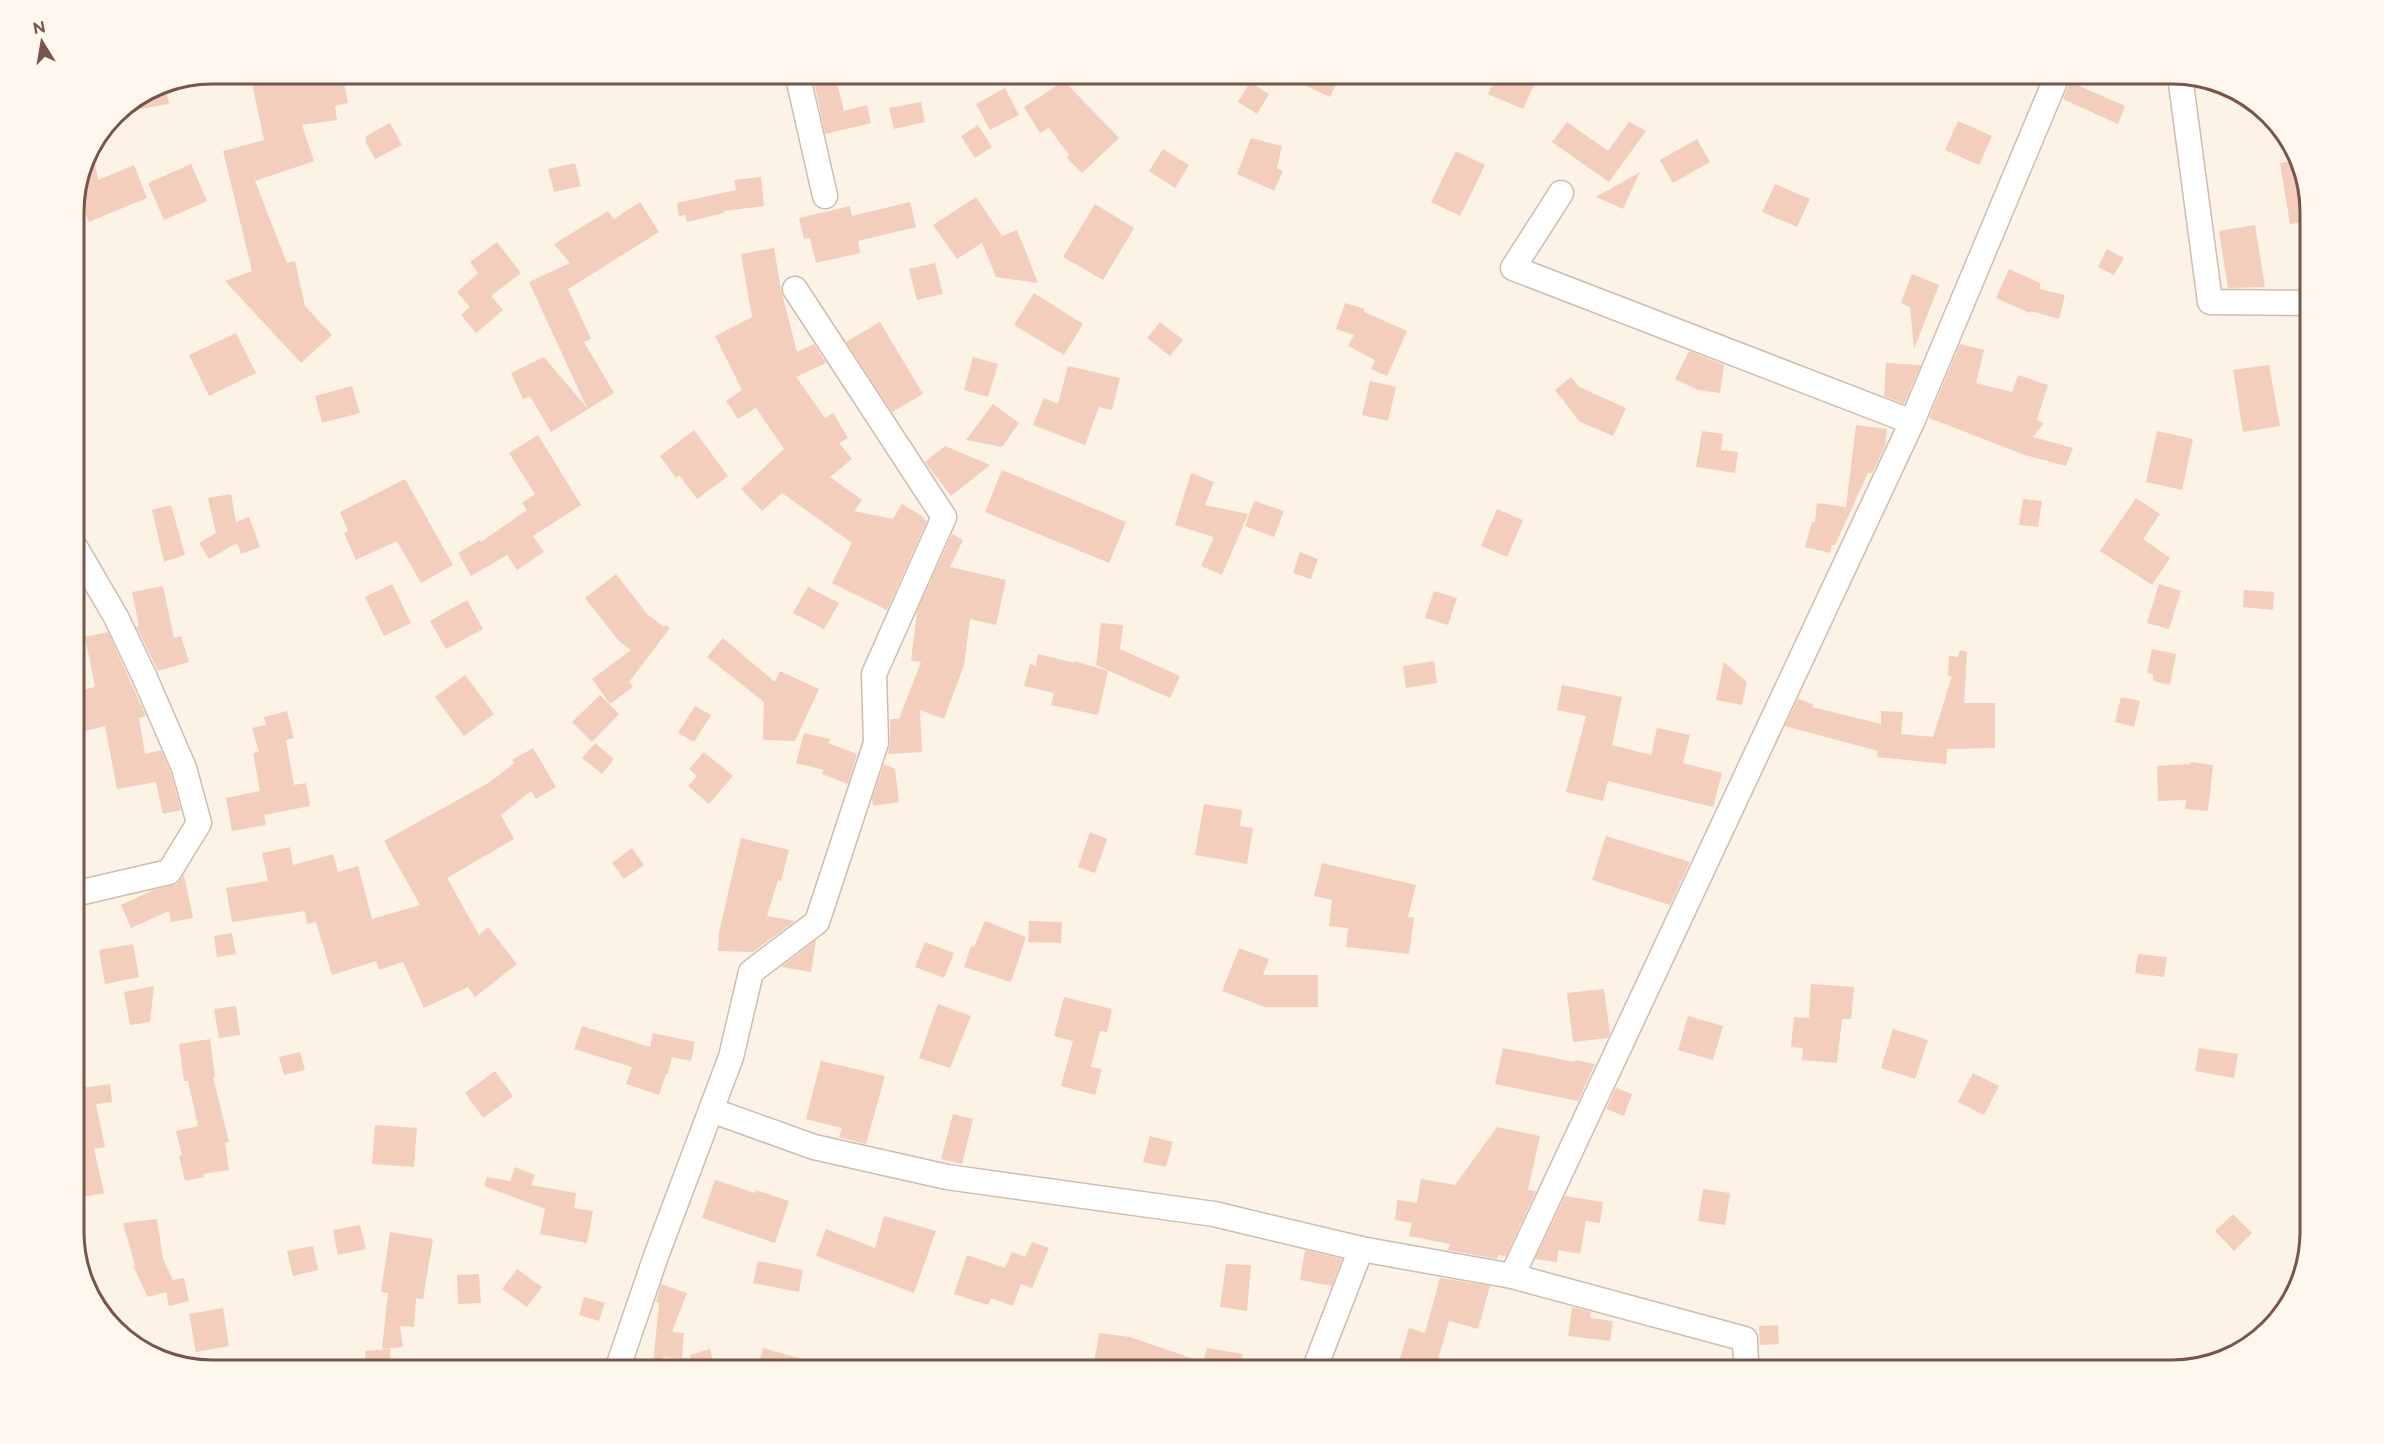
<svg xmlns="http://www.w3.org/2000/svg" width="2384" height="1444" font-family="Raleway,sans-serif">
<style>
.building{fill:#f3cebc}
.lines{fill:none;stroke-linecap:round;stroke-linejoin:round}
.minor-casing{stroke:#d1bbae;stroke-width:27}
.minor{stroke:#fff;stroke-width:24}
.rim{fill:none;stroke:#775649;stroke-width:3}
</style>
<rect width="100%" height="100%" fill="#fdf2e6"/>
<g class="building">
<polygon points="250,74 342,74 348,103 335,106 337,120 302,125 314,161 255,181 287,263 295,261 305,306 332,335 301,363 225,281 252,271 223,151 264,140"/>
<polygon points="816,74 825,74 826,82 836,79 844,111 867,105 871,123 825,134 815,86"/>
<polygon points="1280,74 1341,74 1330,97"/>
<polygon points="1498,74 1519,74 1536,81 1523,109 1488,94"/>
<polygon points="1064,81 1119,138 1082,173 1067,158 1069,155 1049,128 1040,133 1024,107"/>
<polygon points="1250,82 1269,94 1257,114 1238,102"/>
<polygon points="2070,82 2125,106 2118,124 2063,99"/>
<polygon points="165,83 169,104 116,113 159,84"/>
<polygon points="1005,88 1019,115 990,130 976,104"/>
<polygon points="921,102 925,122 894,129 889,108"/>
<polygon points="1958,121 1992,136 1979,165 1945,150"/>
<polygon points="1567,122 1608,151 1629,122 1646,131 1609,182 1552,142"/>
<polygon points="390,123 402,145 375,159 366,143 366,136"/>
<polygon points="978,125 992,147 975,158 961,136"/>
<polygon points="1251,138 1282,146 1277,168 1283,171 1274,191 1237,174"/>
<polygon points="1697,139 1710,162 1673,183 1660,160"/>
<polygon points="92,147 98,180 134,165 147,198 89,222 76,192 84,158"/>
<polygon points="1163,149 1189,165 1175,188 1149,171"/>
<polygon points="1456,151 1485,165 1460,216 1431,202"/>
<polygon points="2297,160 2310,203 2310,221 2290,224 2280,163"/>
<polygon points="575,163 581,186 554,192 548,169"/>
<polygon points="191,164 207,201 164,220 148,183"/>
<polygon points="1640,172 1623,209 1596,197"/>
<polygon points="761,177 764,206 724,211 724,213 687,222 685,215 679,216 677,203 736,190 734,180"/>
<polygon points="1775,184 1810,199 1797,227 1762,212"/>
<polygon points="976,197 1002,236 1017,230 1038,283 996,277 982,243 957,259 933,225"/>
<polygon points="640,202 659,232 568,289 591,339 584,342 614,393 551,432 530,396 523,399 511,373 544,357 587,408 529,282 570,263 554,244 608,211 614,219"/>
<polygon points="910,202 916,227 858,241 860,253 816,263 810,238 804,239 799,218 850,206 852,216"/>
<polygon points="1095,204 1134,228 1103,280 1063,257"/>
<polygon points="2255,225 2265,287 2228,288 2219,231"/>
<polygon points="497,242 521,273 491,296 503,310 476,333 461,315 470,307 457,292 478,273 470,262"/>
<polygon points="774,248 781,290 797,352 814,344 826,363 796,377 825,418 833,413 848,438 839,443 852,459 830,477 862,500 854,511 893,519 902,504 925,518 923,519 927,521 887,610 832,583 852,543 782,493 762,511 741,489 784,449 756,408 738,419 726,401 742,390 715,336 752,317 741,254"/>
<polygon points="2107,249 2124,258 2114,275 2098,267"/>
<polygon points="935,263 943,294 917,300 909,269"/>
<polygon points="2009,269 2040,283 2040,289 2065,295 2059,319 2031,311 2030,313 1996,298"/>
<polygon points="1912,274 1939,285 1914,349 1910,307 1901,303"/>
<polygon points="1034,293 1083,324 1064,355 1014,325"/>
<polygon points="1345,303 1365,309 1364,312 1407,331 1387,376 1371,369 1375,360 1348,346 1354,335 1336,329"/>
<polygon points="880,322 923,394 892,412 846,342"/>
<polygon points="1160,322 1183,340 1170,356 1147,338"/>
<polygon points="236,333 256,373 209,396 189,355"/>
<polygon points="1960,344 1984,350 1976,383 2012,392 2018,375 2048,385 2037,420 2044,423 2033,437 2073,448 2066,466 2025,455 1929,418"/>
<polygon points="1689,351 1724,365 1720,393 1698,390 1675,379"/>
<polygon points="973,357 998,364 988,397 964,390"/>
<polygon points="1886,363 1921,365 1904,404 1884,396"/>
<polygon points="2269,365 2280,426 2243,432 2233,370"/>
<polygon points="1068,366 1120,378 1112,410 1099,407 1085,445 1033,425 1044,398 1058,404"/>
<polygon points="1571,377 1579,387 1626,408 1613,436 1580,422 1555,390"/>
<polygon points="1370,381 1396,387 1388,421 1362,415"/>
<polygon points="352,386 360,413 322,423 315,396"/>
<polygon points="993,404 1019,423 1002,447 966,440"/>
<polygon points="1856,425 1887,429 1885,446 1872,473 1868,473 1835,545 1832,545 1830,553 1805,547 1812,522 1815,522 1817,503 1846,507"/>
<polygon points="694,430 728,476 697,499 679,475 676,478 660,456"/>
<polygon points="1702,431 1723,434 1721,450 1738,452 1735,473 1696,467"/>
<polygon points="2157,431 2193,439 2182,490 2146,482"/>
<polygon points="538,435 581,505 533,536 544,552 517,570 507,555 471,576 458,553 480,540 481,542 527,510 522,503 535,494 509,453"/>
<polygon points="945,446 990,465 951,496 925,462"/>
<polygon points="1002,470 1126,522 1109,563 985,512"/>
<polygon points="1191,473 1214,482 1205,505 1248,514 1222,575 1201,566 1214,537 1175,525"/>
<polygon points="405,479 453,565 421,583 397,541 356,560 344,533 348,531 340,512"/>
<polygon points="231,494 236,522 249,517 260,547 241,554 237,543 209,559 199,543 216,533 208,498"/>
<polygon points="2136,498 2160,514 2143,539 2170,558 2152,585 2100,551"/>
<polygon points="2023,499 2042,501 2038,527 2019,525"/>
<polygon points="1254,501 1284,511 1274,537 1245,526"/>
<polygon points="171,505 185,555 164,562 152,510"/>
<polygon points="1497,509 1523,520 1507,557 1481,546"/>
<polygon points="952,534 963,540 950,567 1006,580 996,625 970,619 964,665 944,719 920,710 922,752 888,754 890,743 890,719 899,719 921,662 911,661 917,611"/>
<polygon points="1300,552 1318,559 1311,579 1293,573"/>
<polygon points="616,574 647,614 664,627 666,625 670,628 629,682 633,687 610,704 592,679 631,650 619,641 585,598"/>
<polygon points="392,584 411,623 384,636 365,597"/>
<polygon points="2159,584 2181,591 2169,629 2147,623"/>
<polygon points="163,586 174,638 181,636 189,662 158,671 136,626 139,626 132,592"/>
<polygon points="808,587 839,603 824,629 793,613"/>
<polygon points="2244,590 2274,592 2273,610 2243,607"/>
<polygon points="1434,591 1457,598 1448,625 1425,618"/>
<polygon points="467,600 483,629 446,649 430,621"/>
<polygon points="1101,623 1123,625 1120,649 1180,676 1170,698 1096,665"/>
<polygon points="108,632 146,716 139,718 145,754 161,750 171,773 181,810 163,814 156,782 117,789 105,726 78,733 74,718 74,692 95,687 85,637"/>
<polygon points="723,638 775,682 780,671 819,689 795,741 763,740 764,702 707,657"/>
<polygon points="2152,649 2176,654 2170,685 2153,681 2153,674 2147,673"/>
<polygon points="1960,650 1967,652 1964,703 1995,703 1995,748 1947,749 1946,764 1877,757 1878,751 1785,726 1798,699 1813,704 1812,707 1881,724 1881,711 1903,712 1901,734 1933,737 1952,676 1948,676 1949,656 1958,657"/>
<polygon points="1038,654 1074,663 1074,661 1108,671 1098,715 1051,705 1054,693 1024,686 1030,664 1036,666"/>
<polygon points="1434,661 1437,683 1406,688 1403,666"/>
<polygon points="1724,662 1747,682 1742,705 1716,700"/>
<polygon points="465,675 494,714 464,736 435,697"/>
<polygon points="1562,685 1622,697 1612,745 1651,755 1657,728 1690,735 1683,763 1722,773 1713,807 1608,781 1603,801 1566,792 1586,716 1557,710"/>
<polygon points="600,695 619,714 592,742 572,722"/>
<polygon points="2121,697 2140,701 2134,727 2115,722"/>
<polygon points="695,706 711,715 694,742 678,733"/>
<polygon points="287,711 294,738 286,740 294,785 306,783 310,806 264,815 266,825 232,831 226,798 260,791 253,753 259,752 252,728 266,725 264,717"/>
<polygon points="804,733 830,739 828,743 857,754 848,784 822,774 824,770 796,763"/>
<polygon points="595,743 614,759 602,774 582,758"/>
<polygon points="533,748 556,787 536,799 531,791 501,815 514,839 447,878 479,935 488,927 517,964 475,997 468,987 424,1008 403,962 379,970 376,961 332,975 316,922 307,924 305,911 232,922 226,888 268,881 262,853 290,847 293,865 333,854 338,872 358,866 372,919 420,905 384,841 490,782 514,763 512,760"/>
<polygon points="704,752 733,776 709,804 688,786 697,776 689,769"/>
<polygon points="2191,762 2213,765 2208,811 2185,809 2186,800 2158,801 2157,766 2190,764"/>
<polygon points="884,764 895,769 899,802 873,806 872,799"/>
<polygon points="1204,804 1242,810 1240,826 1253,828 1247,864 1195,855"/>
<polygon points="1090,832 1107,839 1095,873 1078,867"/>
<polygon points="1606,836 1690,862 1670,905 1592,880"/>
<polygon points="741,838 789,850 781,881 778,880 767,916 795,921 753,952 718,951 719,932"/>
<polygon points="632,848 644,865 624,879 612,863"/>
<polygon points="1322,863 1416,885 1408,917 1414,918 1409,954 1346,947 1348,928 1329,926 1332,900 1314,896"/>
<polygon points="184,875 193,918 171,922 169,911 131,928 121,905 153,890 177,884"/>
<polygon points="985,921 1026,937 1011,982 964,967 971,946 974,947"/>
<polygon points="1029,921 1062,922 1061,943 1028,942"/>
<polygon points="232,933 236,954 217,957 214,936"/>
<polygon points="816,940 811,972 781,967"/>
<polygon points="925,942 954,953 944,978 915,967"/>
<polygon points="133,944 139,977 105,984 99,950"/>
<polygon points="1239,948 1269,959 1263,975 1318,975 1318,1007 1265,1007 1222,991"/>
<polygon points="2138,954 2167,957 2164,977 2135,973"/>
<polygon points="1811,984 1854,987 1851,1019 1842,1019 1837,1063 1802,1060 1803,1048 1791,1047 1794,1017 1809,1018"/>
<polygon points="154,986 150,1022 130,1025 124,992"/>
<polygon points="1604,989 1610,1034 1608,1038 1573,1042 1567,993"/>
<polygon points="1064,997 1112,1009 1107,1032 1100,1031 1091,1067 1102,1069 1095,1095 1061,1086 1073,1041 1054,1036"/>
<polygon points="938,1004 971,1016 950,1068 919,1058"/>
<polygon points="236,1006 240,1035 219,1038 214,1009"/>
<polygon points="1688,1016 1723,1026 1713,1060 1678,1050"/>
<polygon points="582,1026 650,1047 653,1033 695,1042 691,1061 672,1057 668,1074 666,1074 659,1095 626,1084 632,1067 574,1049"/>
<polygon points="1893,1029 1928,1040 1915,1079 1881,1068"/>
<polygon points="210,1039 215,1077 213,1077 229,1142 225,1143 229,1170 203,1174 204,1177 185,1181 179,1156 182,1155 176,1131 198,1126 188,1081 184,1081 179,1044"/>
<polygon points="1503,1048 1575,1062 1575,1060 1595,1064 1578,1101 1495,1084"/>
<polygon points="2199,1048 2238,1054 2234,1078 2195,1071"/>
<polygon points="300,1052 305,1070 284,1075 279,1057"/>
<polygon points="821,1061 885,1076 866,1144 839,1137 842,1128 806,1119"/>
<polygon points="495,1071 513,1096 483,1118 465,1093"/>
<polygon points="1973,1073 1999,1086 1984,1115 1958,1102"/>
<polygon points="110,1084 112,1102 96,1104 105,1147 94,1149 104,1193 74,1199 74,1089"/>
<polygon points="1616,1088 1632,1094 1624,1116 1606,1109"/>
<polygon points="953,1114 973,1119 962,1164 941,1159"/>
<polygon points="375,1125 417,1128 414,1167 372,1164"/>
<polygon points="1497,1127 1540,1136 1528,1190 1536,1191 1506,1256 1498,1255 1497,1259 1448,1250 1450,1244 1409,1236 1412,1223 1395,1220 1397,1200 1417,1203 1421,1179 1455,1185"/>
<polygon points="1150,1136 1173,1142 1166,1167 1143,1162"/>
<polygon points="515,1167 535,1175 531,1185 576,1193 574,1208 593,1211 587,1243 540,1234 545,1209 484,1186 487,1177 510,1181"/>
<polygon points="715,1180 755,1193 756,1190 789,1201 775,1243 702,1218"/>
<polygon points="1703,1189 1730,1193 1725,1225 1698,1221"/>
<polygon points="1565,1196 1603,1202 1600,1223 1586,1221 1580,1254 1558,1250 1557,1262 1535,1259"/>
<polygon points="2233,1214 2252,1233 2234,1251 2215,1231"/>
<polygon points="884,1216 936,1231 914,1293 816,1256 826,1229 875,1248"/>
<polygon points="157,1219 163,1259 173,1280 184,1278 189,1301 169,1306 166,1292 148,1297 133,1266 135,1265 123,1223"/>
<polygon points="360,1225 366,1249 338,1255 333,1230"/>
<polygon points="390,1232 433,1239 423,1299 416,1298 414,1327 400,1326 403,1347 382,1349 388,1293 381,1292"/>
<polygon points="1032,1242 1049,1248 1032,1288 1021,1284 1013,1306 991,1298 988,1305 954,1294 967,1255 1005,1268 1012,1252 1025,1257"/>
<polygon points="313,1246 318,1270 293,1276 287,1251"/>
<polygon points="1305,1250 1342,1259 1332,1286 1300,1280"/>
<polygon points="758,1261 803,1270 799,1292 753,1283"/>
<polygon points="1226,1264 1251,1265 1247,1311 1220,1307"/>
<polygon points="517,1269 542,1287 527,1307 502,1289"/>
<polygon points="479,1274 481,1303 458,1304 457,1275"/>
<polygon points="1440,1278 1490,1286 1478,1329 1449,1321 1435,1370 1399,1362 1409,1328 1425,1333"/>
<polygon points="661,1284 687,1293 672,1332 684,1333 682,1359 663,1357 659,1367 653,1366 659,1303 656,1301"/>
<polygon points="584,1297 605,1303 599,1321 579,1315"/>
<polygon points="1572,1307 1591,1312 1590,1318 1613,1321 1610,1341 1568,1336"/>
<polygon points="223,1308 229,1346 196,1352 189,1314"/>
<polygon points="1778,1325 1779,1344 1760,1345 1759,1326"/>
<polygon points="1099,1333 1130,1337 1203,1362 1207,1348 1243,1354 1238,1370 1093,1370"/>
<polygon points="763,1348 823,1365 822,1371 768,1371 758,1367"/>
<polygon points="390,1349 391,1371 366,1371 365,1351"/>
<polygon points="710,1349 716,1371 694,1371 690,1355"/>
</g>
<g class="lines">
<defs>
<g id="minor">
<polyline points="802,74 800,86 825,196"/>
<polyline points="2180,76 2210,302 2310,303"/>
<polyline points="1561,193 1513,268 1912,422"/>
<polyline points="74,545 116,617 145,678 184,768 199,823 169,872 74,894"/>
<polyline points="711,1110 814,1147 947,1177 1214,1214 1361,1249 1512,1276 1745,1339 1746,1362 1744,1370"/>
<polyline points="1512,1276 1912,422 2058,74"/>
<polyline points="617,1370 656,1256 731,1057 751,972 817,922 876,743 874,674 944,517 795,289"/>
<polyline points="1314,1370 1361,1249"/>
</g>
</defs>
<use href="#minor" class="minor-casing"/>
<use href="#minor" class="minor"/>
</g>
<path d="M0 0H2384V1444H0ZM212 84H2172A128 128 0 0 1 2300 212V1232A128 128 0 0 1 2172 1360H212A128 128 0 0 1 84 1232V212A128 128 0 0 1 212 84Z" fill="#fff6ed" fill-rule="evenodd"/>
<path class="rim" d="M212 84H2172A128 128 0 0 1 2300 212V1232A128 128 0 0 1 2172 1360H212A128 128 0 0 1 84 1232V212A128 128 0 0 1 212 84Z"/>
<g transform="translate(42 42) rotate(349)" stroke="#fff6ed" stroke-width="4.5" paint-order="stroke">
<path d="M0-4.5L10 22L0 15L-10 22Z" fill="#775649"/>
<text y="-9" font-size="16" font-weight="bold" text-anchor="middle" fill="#775649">N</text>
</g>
</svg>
